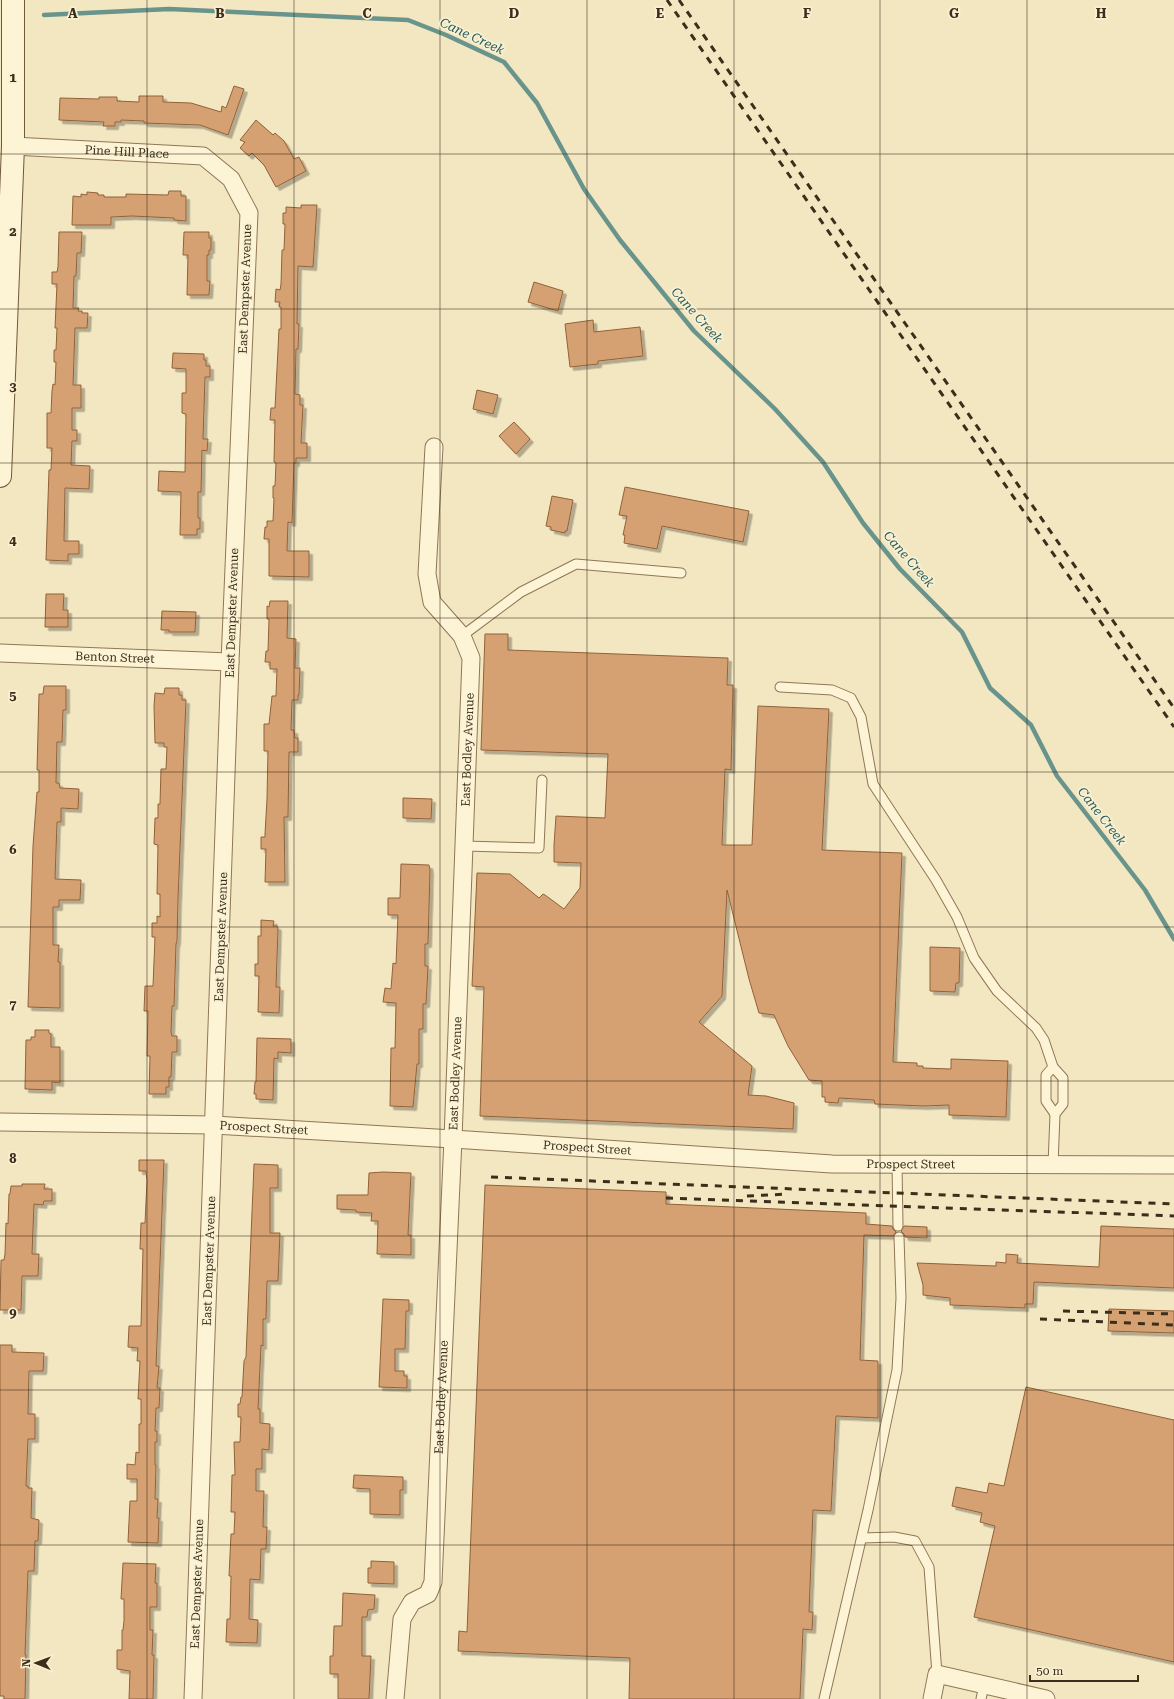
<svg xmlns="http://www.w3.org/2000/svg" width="1174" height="1699" font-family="'Roboto Serif',serif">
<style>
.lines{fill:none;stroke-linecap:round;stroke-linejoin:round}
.stream{stroke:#69948c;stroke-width:4.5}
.building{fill:#d6a172;stroke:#916139;filter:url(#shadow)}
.lane-casing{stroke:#8f7756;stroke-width:11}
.street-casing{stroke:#8f7756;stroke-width:19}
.secondary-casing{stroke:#705839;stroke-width:24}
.lane{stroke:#fdf3d5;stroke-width:9}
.street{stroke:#fdf3d5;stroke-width:17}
.secondary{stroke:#fdf3d5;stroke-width:22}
.rail{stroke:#3d2e1c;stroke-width:3;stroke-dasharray:7 7;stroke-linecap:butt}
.grid{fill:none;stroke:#3d2e1c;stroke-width:1;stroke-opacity:0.55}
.labels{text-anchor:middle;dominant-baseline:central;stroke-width:3.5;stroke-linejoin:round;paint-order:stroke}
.street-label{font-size:12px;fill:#3d2e1c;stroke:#f9f0d1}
.water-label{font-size:13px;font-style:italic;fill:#295e5e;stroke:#f9f0d1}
.grid-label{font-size:13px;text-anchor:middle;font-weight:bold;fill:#3d2e1c;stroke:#f9f0d1;stroke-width:3.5;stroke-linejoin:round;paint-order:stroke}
</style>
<defs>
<filter id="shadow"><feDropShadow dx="3.5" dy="3.5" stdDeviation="0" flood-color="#0004"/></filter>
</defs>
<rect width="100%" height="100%" fill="#f3e7c1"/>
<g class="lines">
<polyline class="stream" points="44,15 169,9 408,20 446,35 504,62 537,103 584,189 620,240 694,331 775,409 823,462 863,523 900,569 962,632 990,688 1031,725 1057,776 1145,890 1174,939"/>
</g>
<g class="building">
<polygon points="234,86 244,89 228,135 200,125 144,123 144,121 121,120 121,122 115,122 115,126 103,126 104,122 59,120 60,98 99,99 99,97 117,97 117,101 139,102 139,96 163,96 163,102 191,103 221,112 222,106 226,108"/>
<polygon points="256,120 273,135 275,133 284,141 294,159 299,157 306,171 276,187 264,165 252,153 249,156 240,148 245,142 240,140"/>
<polygon points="169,191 181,191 181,196 186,196 186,221 174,220 174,218 132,216 111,217 111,225 72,225 73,196 81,197 81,194 87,195 87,192 98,193 98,195 104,195 104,197 126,197 126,194 168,195"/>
<polygon points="301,205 317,205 313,267 298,266 297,324 299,324 298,349 296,349 295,394 300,395 300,405 303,405 301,443 307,443 307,458 296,458 296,463 294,463 292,523 288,522 287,551 309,551 309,577 269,576 269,539 264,539 265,527 267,527 267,521 273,521 274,498 273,498 273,486 275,486 276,463 274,462 275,420 270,420 271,408 275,408 279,329 281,329 281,307 279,307 280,302 275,302 276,289 280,290 281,284 282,250 284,250 285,224 283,224 283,213 286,213 286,207 301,208"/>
<polygon points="59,232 82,232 81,253 77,253 76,276 74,276 73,308 79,308 78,311 82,311 82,313 88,313 87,328 75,328 73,385 81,385 81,408 72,408 72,430 77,430 77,441 72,441 71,465 90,466 89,489 65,488 64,541 79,541 79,554 68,554 68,561 46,560 49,470 51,470 52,448 47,448 47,413 51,413 52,391 53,384 55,385 56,362 54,362 54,350 56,350 57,328 55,328 57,284 52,284 52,272 57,272 58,267"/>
<polygon points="184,232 209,232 209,238 211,238 211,250 209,250 209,255 207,255 207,281 210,281 209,295 187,295 188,255 183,255"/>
<polygon points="534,282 563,291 558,311 528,302"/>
<polygon points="593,320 594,332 640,327 643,356 598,361 598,364 570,367 565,324"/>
<polygon points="173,353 204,354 204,360 206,360 206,366 210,366 210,377 205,377 203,439 208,439 207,451 202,450 201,492 198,492 198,518 200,518 200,529 197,529 197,535 180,535 181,492 158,491 159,471 185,472 186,414 182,413 182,393 186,393 186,369 172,368"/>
<polygon points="477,390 498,395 493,414 473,409"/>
<polygon points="514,422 530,439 516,454 499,436"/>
<polygon points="625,487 749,511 743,542 662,526 657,549 624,543 625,535 623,535 627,516 619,515"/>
<polygon points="552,496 573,500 567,531 565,531 565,533 551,530 551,527 546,526"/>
<polygon points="46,594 64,594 63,610 68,610 68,627 45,627"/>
<polygon points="270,601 288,601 287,638 296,639 295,668 300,668 299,695 298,695 298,700 292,700 291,730 294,730 295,738 298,738 298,752 289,752 288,817 284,817 285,882 265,882 266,849 261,849 261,837 265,837 265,834 267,799 268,751 264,751 264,724 269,724 272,696 276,696 277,669 270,669 270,662 265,662 266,651 268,651 269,619 267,619 267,606 269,607"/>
<polygon points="162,611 196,612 195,632 169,632 169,630 161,630"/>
<polygon points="485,634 508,634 508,650 728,658 727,685 733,685 731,770 725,769 722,845 752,845 758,706 829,709 822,850 902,853 893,1062 917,1063 917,1066 923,1066 923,1068 951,1069 951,1059 1008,1061 1006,1117 949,1115 949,1105 924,1106 875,1104 874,1100 839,1098 838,1103 825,1102 825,1097 822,1097 822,1081 809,1080 788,1046 774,1015 759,1013 749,979 727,890 722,996 699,1022 752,1066 748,1095 766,1096 794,1103 793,1129 480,1116 484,987 472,986 477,873 510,874 539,898 543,894 545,895 564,909 580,888 581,863 554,862 554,845 556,816 605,818 608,754 481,750"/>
<polygon points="44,686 66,686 66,710 63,710 62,742 57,742 56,783 59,783 60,788 79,789 78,809 61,808 61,822 57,822 55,879 81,880 80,900 59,900 59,907 53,907 53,945 59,945 58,962 60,962 60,1008 28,1007 33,846 37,792 39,792 39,770 37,770 39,694 43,694"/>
<polygon points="165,688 179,688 179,695 182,695 182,700 186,700 178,899 177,941 176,944 174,1006 172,1006 171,1032 172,1036 177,1036 177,1052 172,1052 171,1077 169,1077 169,1087 166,1087 166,1094 149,1094 150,1056 147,1056 148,1011 144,1011 145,986 153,986 155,937 152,937 152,923 157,923 157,916 160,917 160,894 157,894 158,845 154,844 155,818 158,818 158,804 160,804 161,769 166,769 167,747 164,747 164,743 155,743 154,706 155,693 164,694"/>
<polygon points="403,798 432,799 431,819 403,818"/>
<polygon points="401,864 429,865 430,870 428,944 425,944 425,966 428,966 427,986 426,1004 423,1004 423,1029 419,1029 419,1064 417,1064 413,1107 390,1106 391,1048 395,1048 396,1003 383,1002 385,988 391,989 393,963 396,964 398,915 388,915 388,898 400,898"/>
<polygon points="261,920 274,921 273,926 277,926 278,928 276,987 280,987 279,1013 258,1012 259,976 255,976 255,964 258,964 258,936 261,936"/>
<polygon points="930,947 960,948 959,983 956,983 955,992 930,991"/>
<polygon points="35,1030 49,1030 49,1033 51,1034 51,1047 60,1047 60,1083 52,1082 52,1090 25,1089 26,1040 31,1040 31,1037 35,1037"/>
<polygon points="257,1038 291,1039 291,1053 278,1052 278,1059 274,1058 273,1100 256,1099 256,1094 254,1094 255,1082 256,1082"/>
<polygon points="139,1160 164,1160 156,1366 159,1366 157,1388 160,1388 159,1408 156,1408 155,1431 157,1431 157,1442 155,1442 155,1465 156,1465 155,1499 158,1499 157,1518 159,1518 158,1543 128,1542 130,1501 137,1501 137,1479 127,1479 127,1464 135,1465 136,1452 139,1453 139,1424 141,1424 141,1399 138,1399 140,1361 137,1361 138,1348 128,1347 129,1326 141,1326 143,1249 140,1249 141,1223 145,1223 147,1181 146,1171 139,1171"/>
<polygon points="254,1164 278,1165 278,1188 270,1188 270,1233 280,1233 278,1281 267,1281 266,1319 263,1319 263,1346 261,1345 258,1409 260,1409 260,1423 270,1424 269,1450 262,1449 262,1469 256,1469 256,1491 264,1491 263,1527 267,1527 266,1549 261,1549 260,1580 250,1579 249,1619 258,1620 257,1643 226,1642 227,1619 230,1619 231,1576 229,1576 231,1534 234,1534 235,1512 231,1512 232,1475 235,1475 234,1442 240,1442 241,1417 238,1417 238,1404 240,1404 241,1397 242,1397 244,1361 246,1357"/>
<polygon points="383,1172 411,1173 408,1235 411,1235 411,1255 377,1254 378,1221 371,1221 372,1213 356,1212 356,1210 337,1209 337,1195 368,1195 369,1173"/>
<polygon points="22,1184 45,1184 44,1189 52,1189 52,1201 44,1201 43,1205 34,1204 32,1254 39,1254 38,1276 22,1276 21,1310 0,1310 1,1260 4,1260 5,1254 6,1223 8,1224 9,1194 10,1194 11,1186 22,1186"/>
<polygon points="485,1185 666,1192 666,1204 866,1213 866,1224 892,1226 893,1229 896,1232 893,1236 864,1235 860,1360 878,1361 878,1418 836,1416 831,1511 813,1510 809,1612 813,1612 812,1630 803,1629 800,1699 629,1699 630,1658 458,1651 459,1631 467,1632"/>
<polygon points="904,1226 927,1227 927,1238 905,1237 904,1234 901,1231"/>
<polygon points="1101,1226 1174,1229 1174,1288 1034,1282 1033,1304 1025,1304 1025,1308 950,1305 950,1298 923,1295 923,1285 917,1263 996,1266 996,1262 1006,1263 1006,1254 1018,1255 1017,1263 1099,1267"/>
<polygon points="383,1299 409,1300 409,1311 406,1311 405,1349 395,1349 395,1371 404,1371 404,1376 407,1376 407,1388 379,1387"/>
<polygon points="1109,1309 1174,1311 1174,1333 1108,1331"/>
<polygon points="0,1345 12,1345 12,1352 44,1353 43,1371 29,1371 28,1414 35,1414 35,1439 28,1439 26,1486 28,1486 28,1488 32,1488 31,1518 39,1520 38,1541 35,1541 34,1571 28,1571 25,1655 26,1655 25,1699 4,1699 4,1696 0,1696"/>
<polygon points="1026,1387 1174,1420 1174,1662 974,1617 995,1526 980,1522 982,1513 952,1506 956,1487 987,1493 989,1483 1004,1486"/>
<polygon points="354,1475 403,1477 403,1490 400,1490 400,1515 370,1514 370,1489 353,1488"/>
<polygon points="371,1561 394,1562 394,1584 368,1583 368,1568 371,1568"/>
<polygon points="123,1563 156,1564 155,1583 157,1583 157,1607 150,1607 150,1630 153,1630 152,1655 154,1655 153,1699 129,1699 130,1671 117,1669 117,1650 122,1650 122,1630 123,1630 124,1621 124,1599 121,1599"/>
<polygon points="343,1593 375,1595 374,1609 368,1610 367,1617 362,1617 362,1656 371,1656 369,1699 338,1699 338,1674 330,1674 330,1656 333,1656 334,1626 342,1626"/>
</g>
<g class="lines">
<defs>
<g id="lane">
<polyline points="462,636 521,592 576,564 681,573"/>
<polyline points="780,687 832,690 851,698 861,717 873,784 936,880 957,917 974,958 997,991 1036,1028 1044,1040 1053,1067 1063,1078 1063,1104 1055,1114 1053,1165"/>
<polyline points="464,846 539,848 542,780"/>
<polyline points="1053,1067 1046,1075 1046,1101 1055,1114"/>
<polyline points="897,1164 898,1226"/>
<polyline points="862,1538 894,1537 915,1541 929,1567 937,1674"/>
<polyline points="824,1699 868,1510 897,1370 901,1298 899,1237"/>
<polyline points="981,1699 984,1685"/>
</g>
<g id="street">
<path id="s1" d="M13,146l190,10 28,23 18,34 -19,449 -37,1037"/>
<path id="s2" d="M0,653l230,9"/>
<path id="s3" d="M0,1122l214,3 239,14 379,25 342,1"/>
<path id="s4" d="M395,1699l7,-80 10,-17 16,-8 5,-12 20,-443 18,-481 -9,-22 -30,-34 -5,-28 7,-127"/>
<polyline points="932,1699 937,1674 1046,1699"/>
</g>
<polyline id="secondary" points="0,476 13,146 13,0"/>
</defs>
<use href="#lane" class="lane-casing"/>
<use href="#street" class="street-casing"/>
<use href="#secondary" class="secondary-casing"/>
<use href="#lane" class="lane"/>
<use href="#street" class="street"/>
<use href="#secondary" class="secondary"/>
<g class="rail">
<polyline points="667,0 1174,727"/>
<polyline points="679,0 1174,708"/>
<polyline points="491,1177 1174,1204"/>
<polyline points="747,1196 789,1194"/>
<polyline points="666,1198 1174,1216"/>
<polyline points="1063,1311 1174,1314"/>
<polyline points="1040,1319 1174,1325"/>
</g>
</g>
<path class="grid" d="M147,0v1699M294,0v1699M440,0v1699M587,0v1699M734,0v1699M880,0v1699M1027,0v1699M0,154h1174M0,309h1174M0,463h1174M0,618h1174M0,772h1174M0,927h1174M0,1081h1174M0,1236h1174M0,1390h1174M0,1545h1174"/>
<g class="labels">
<g class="street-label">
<text stroke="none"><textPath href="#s1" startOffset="114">Pine Hill Place</textPath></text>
<text transform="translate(245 289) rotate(-88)">East Dempster Avenue</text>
<text transform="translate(232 613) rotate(-88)">East Dempster Avenue</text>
<text stroke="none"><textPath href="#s2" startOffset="115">Benton Street</textPath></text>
<text stroke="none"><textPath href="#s4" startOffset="964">East Bodley Avenue</textPath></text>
<text transform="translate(221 937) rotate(-88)">East Dempster Avenue</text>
<text stroke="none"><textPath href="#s4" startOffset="640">East Bodley Avenue</textPath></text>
<text stroke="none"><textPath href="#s3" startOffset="264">Prospect Street</textPath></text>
<text stroke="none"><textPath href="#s3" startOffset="588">Prospect Street</textPath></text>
<text stroke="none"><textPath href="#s3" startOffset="912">Prospect Street</textPath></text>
<text transform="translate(209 1261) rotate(-88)">East Dempster Avenue</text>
<text stroke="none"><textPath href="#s4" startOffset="316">East Bodley Avenue</textPath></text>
<text transform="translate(197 1584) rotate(-88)">East Dempster Avenue</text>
</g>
<g class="water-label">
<text transform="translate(472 36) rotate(25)">Cane Creek</text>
<text transform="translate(697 315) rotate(48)">Cane Creek</text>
<text transform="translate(909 559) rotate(49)">Cane Creek</text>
<text transform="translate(1102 816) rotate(52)">Cane Creek</text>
</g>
</g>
<g class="grid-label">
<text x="73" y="18">A</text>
<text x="220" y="18">B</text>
<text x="367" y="18">C</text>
<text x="514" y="18">D</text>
<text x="660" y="18">E</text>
<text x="807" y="18">F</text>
<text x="954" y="18">G</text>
<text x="1101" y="18">H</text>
<text x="13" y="82">1</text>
<text x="13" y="236">2</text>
<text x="13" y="391">3</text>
<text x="13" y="545">4</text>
<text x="13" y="700">5</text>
<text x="13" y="854">6</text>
<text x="13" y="1009">7</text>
<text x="13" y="1163">8</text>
<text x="13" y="1317">9</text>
</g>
<g transform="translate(36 1663) rotate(271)" stroke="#f9f0d1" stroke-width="3" paint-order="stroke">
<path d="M0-3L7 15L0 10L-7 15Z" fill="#3d2e1c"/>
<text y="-6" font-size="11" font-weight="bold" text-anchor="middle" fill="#3d2e1c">N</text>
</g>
<path d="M1030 1675v6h108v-6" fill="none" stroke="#3d2e1c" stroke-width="2"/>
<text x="1036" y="1675" font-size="12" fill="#3d2e1c" stroke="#f9f0d1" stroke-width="3" paint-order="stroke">50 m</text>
</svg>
